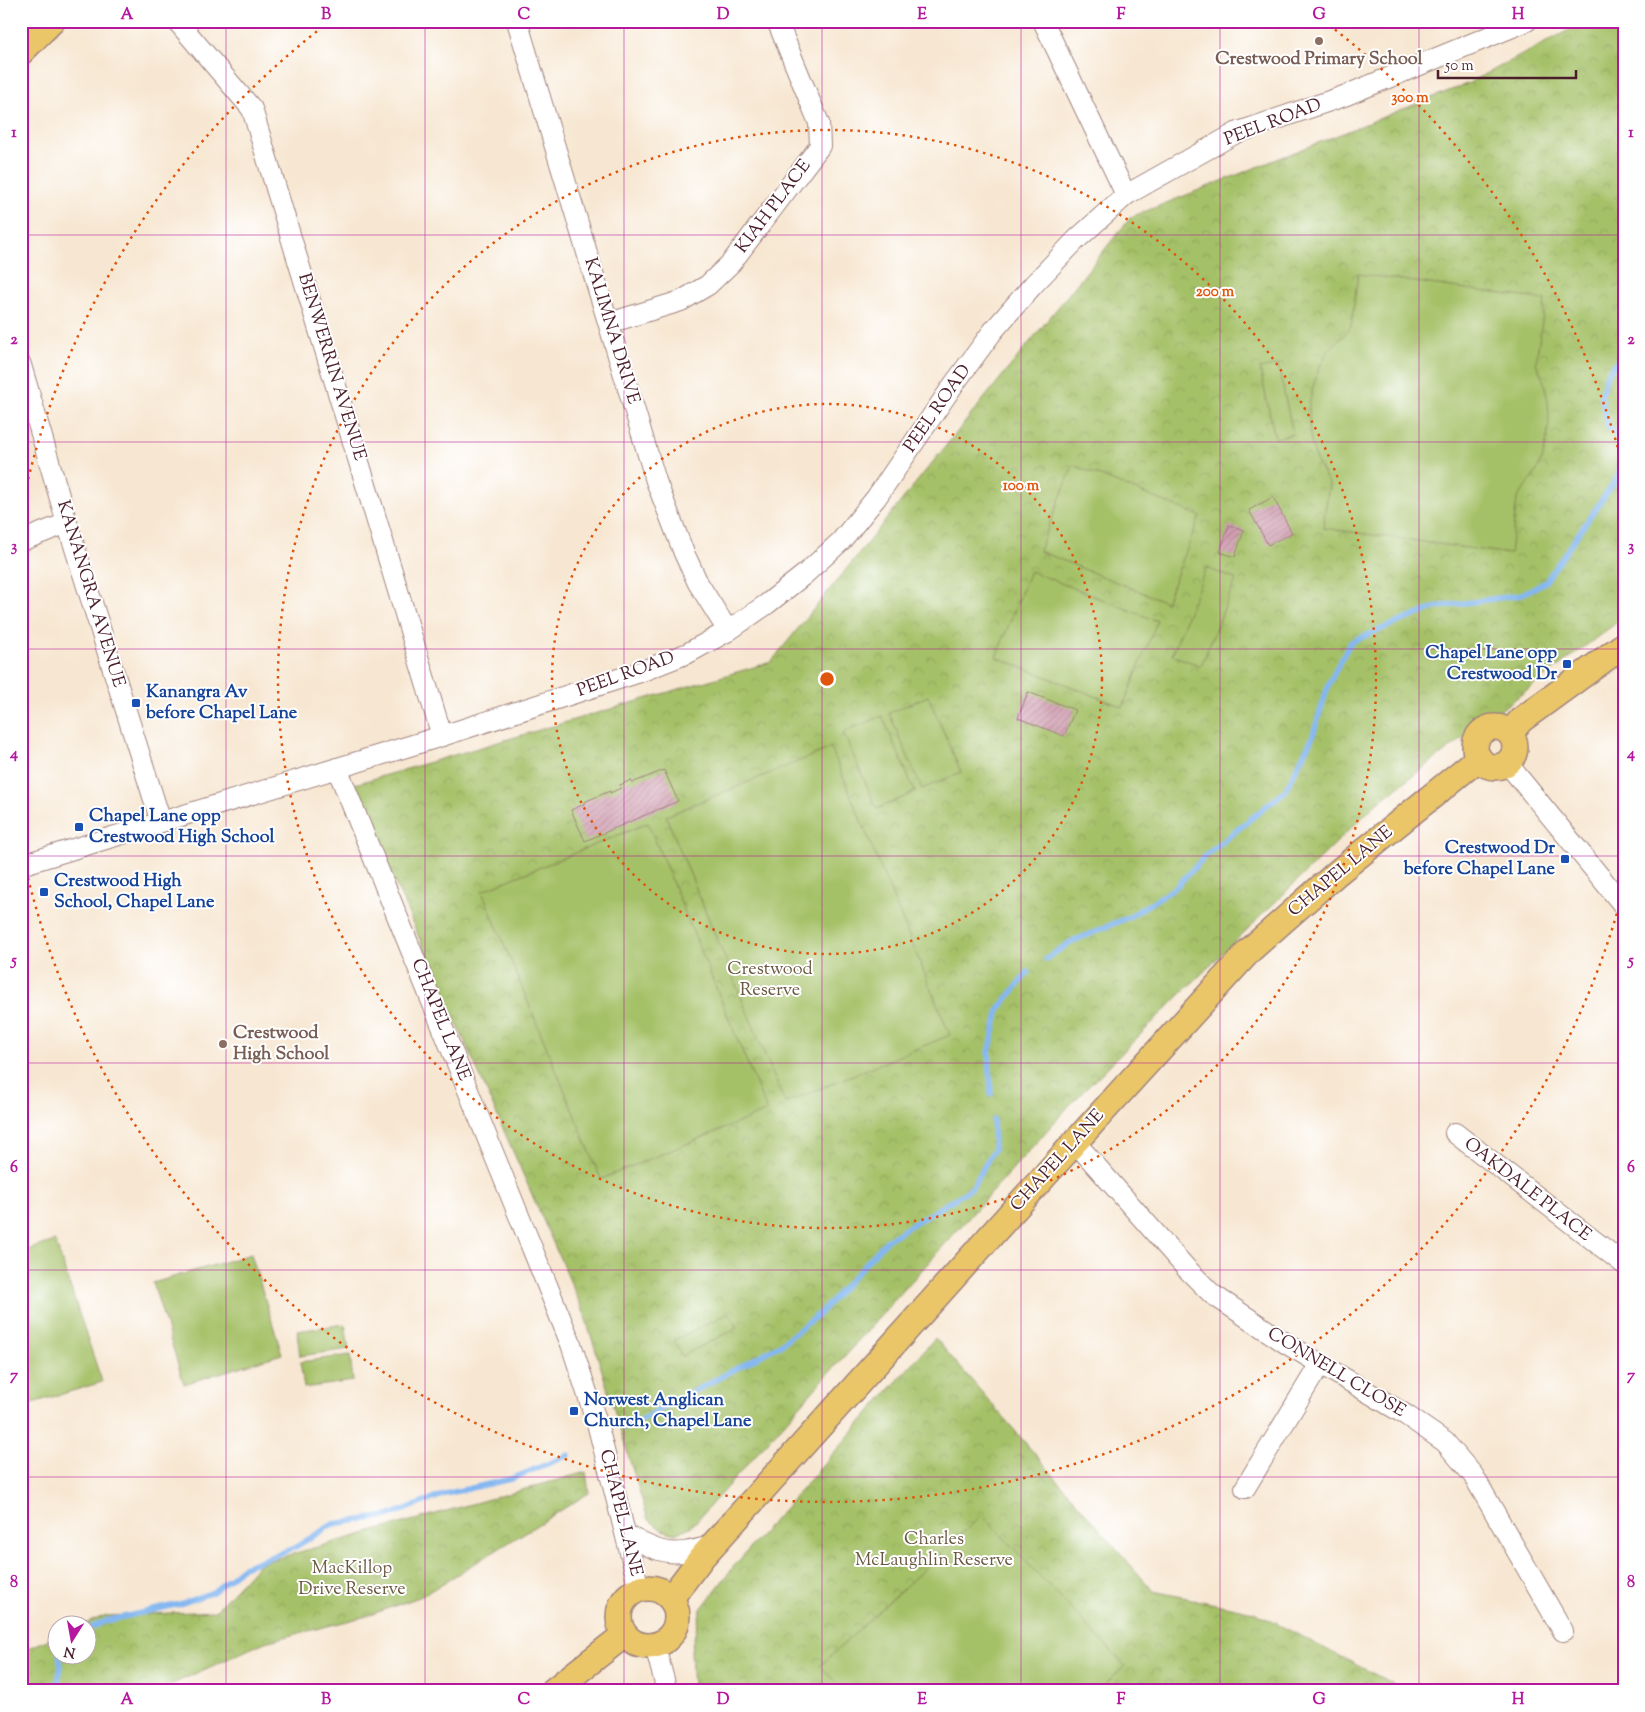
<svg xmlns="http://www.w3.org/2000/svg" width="1645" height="1712" font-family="'Sorts Mill Goudy',serif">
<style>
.park{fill:url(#park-crowns);stroke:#78704a}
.garden{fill:#a5c168;stroke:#78704a}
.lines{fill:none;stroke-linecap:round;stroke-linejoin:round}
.stream{stroke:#84b7f1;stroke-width:5.5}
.building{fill:url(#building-hatch)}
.minor-casing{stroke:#a0837e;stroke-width:22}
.major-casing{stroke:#a0837e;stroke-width:28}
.minor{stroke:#fff;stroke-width:20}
.major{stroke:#eac669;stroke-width:25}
.grid{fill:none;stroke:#b5179e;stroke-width:1;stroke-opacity:0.55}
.ring{fill:none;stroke:#e0560e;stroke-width:2.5;stroke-dasharray:2.5 5}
.education-dot{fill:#8d6e63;stroke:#fff;stroke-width:2}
.transit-dot{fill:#1a4fb4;stroke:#fff;stroke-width:2}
.labels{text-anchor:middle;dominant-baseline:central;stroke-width:4;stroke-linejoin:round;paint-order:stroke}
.education-label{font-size:18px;font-weight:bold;fill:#785e54;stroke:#fff}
.street-label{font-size:18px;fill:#4a1f2b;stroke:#fff}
.transit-label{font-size:18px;font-weight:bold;fill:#164399;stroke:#fff;text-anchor:start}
.park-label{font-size:18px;fill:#6a5840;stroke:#fff}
.centre{fill:#e0560e;stroke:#fff;stroke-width:2.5}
.ring-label{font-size:15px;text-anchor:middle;font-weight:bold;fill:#e0560e;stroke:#fff;stroke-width:4;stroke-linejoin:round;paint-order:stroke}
.neatline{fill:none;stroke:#b5179e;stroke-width:2}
.grid-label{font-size:16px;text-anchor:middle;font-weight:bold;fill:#b5179e}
</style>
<defs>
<pattern id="park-crowns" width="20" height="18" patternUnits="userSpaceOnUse" patternTransform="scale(1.25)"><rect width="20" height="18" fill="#a5c168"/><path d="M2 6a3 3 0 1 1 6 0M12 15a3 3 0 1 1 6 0" fill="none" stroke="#90a55a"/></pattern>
<pattern id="building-hatch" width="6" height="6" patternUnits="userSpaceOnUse" patternTransform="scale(1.25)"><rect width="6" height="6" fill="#d29fb2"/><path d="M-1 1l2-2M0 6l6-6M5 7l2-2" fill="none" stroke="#ac8191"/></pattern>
</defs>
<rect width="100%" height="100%" fill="#fff"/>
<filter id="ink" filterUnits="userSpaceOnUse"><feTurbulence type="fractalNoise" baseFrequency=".02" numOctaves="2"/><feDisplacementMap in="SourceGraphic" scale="10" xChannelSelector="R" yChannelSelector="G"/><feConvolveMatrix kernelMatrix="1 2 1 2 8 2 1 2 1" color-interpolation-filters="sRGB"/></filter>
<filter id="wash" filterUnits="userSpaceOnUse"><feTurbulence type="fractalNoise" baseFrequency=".0096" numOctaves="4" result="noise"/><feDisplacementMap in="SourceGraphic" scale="20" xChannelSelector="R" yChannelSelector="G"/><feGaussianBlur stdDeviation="1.12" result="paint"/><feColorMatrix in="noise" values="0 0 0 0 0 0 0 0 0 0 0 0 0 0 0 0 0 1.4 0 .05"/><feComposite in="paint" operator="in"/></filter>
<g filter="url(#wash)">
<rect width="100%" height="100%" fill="#f7e7d2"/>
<g class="park">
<polygon points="1586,21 1624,21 1624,617 1378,802 1185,990 1068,1107 692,1526 675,1534 662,1530 648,1519 584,1313 352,785 771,662 1131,217 1469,83"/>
<polygon points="935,1338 1153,1591 1254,1612 1407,1691 693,1691 691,1650 701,1609 734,1566"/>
<polygon points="586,1472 589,1493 422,1596 367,1616 265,1642 157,1691 21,1691 21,1651 57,1636 58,1654 88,1654 88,1624 85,1624 104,1616 215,1611 260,1563"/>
</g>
<g class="garden">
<polygon points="1358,274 1545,300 1536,363 1544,382 1548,401 1549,420 1547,439 1543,457 1535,474 1517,499 1510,554 1323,528 1329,484 1316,460 1311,442 1309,424 1309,405 1313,387 1319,368 1328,351 1351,327"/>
<polygon points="1278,365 1293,434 1275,438 1260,369"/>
<polygon points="1073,465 1200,516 1166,602 1039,551"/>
<polygon points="1206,568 1236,579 1201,666 1172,655"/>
<polygon points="1030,571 1157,621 1123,707 996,657"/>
<polygon points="928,696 961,772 922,789 889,713"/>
<polygon points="882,716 915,792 877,809 843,732"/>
<polygon points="831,748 950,1035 785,1103 666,816"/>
<polygon points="648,823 767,1111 601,1179 482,891"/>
<polygon points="55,1241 102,1382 26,1405 21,1390 21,1252"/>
<polygon points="251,1254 282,1354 184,1384 153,1283"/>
<polygon points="729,1313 737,1328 682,1356 674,1340"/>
<polygon points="345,1324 349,1349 300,1356 297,1331"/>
<polygon points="350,1355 353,1381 304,1388 300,1362"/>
<polygon points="982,1515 1125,1666 1098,1691 844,1691 820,1666"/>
</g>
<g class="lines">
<g class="stream">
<polyline points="1624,353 1607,374 1601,396 1608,426 1624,444"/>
<polyline points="1046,959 1069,943 1129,917 1176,887 1206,855 1285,791 1312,738 1328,686 1341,659 1351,642 1374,632 1437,607 1520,595 1545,582 1617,478 1624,459"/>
<polyline points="991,1094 989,1053 999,1009 1028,972"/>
<polyline points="626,1428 780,1345 820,1313 887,1240 972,1188 994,1149 993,1120"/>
<polyline points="88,1629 106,1621 180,1604 213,1592 243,1567 294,1548 333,1524 388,1516 445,1494 511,1479 569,1455"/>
<polyline points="55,1691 56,1689 61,1667 59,1654"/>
</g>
</g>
<g id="blocks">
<g class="building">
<polygon points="1273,497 1292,533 1268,545 1249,510"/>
<polygon points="1229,525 1244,530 1235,557 1220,552"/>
<polygon points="1028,692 1075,710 1064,736 1018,718"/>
<polygon points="664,770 678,801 585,841 571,810 584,804 584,802 610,791 610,793 621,788 620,785 631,780 632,783"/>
</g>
</g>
</g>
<g filter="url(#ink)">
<use href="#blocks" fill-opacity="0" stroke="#a0837e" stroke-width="1"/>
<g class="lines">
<defs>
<g id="minor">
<polyline points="177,21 252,109 442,736"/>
<polyline points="517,21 656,481 684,553 698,583 728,631"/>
<polyline points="1043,21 1126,195"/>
<polyline points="609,323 681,301 708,285 731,263 820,146 819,123 777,21"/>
<polyline points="21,365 67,523 161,822"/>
<polyline points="21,541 67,523"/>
<polyline points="1507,763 1624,906"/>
<polyline points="337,768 571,1344 597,1423 639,1588"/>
<polyline points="21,865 442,736 640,672 688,653 728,631 767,604 805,574 841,541 876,498 954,384 993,331 1033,285 1076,240 1126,195 1236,133 1344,96 1527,21"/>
<polyline points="1455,1133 1624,1264"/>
<polyline points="1075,1142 1186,1268 1212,1294 1287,1344 1406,1415 1445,1442 1473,1475 1563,1631"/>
<polyline points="1245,1488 1320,1364"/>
<path d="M626,1535c11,5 22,12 33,15 17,6 37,0 55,-5"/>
<polyline points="655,1646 667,1691"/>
</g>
<g id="major">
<polyline points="21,52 52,21"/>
<circle cx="1495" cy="747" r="20"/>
<polyline points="1510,733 1521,720 1624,645"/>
<circle cx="648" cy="1617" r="29"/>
<polyline points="671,1598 702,1557 1075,1142 1250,950 1337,873 1479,758"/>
<polyline points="553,1691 624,1635"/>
</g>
</defs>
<use href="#minor" class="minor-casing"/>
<use href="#major" class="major-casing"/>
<use href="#minor" class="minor"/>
<use href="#major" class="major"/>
</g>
</g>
<path class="grid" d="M226,21v1670M425,21v1670M624,21v1670M822,21v1670M1021,21v1670M1220,21v1670M1419,21v1670M21,235h1603M21,442h1603M21,649h1603M21,856h1603M21,1063h1603M21,1270h1603M21,1477h1603"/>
<g class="ring">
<circle cx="827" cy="679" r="275"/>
<circle cx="827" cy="679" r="549"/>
<path d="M1623 892A824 824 0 0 1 23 857M23 501A824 824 0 0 1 325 25M1329 25A824 824 0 0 1 1623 466"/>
</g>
<g class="education-dot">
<circle cx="1319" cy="41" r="5"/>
<circle cx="223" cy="1044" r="5"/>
</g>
<g class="transit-dot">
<rect x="1562" y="659" width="10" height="10" rx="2.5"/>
<rect x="131" y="698" width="10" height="10" rx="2.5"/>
<rect x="74" y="822" width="10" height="10" rx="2.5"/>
<rect x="1560" y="854" width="10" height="10" rx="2.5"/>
<rect x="39" y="887" width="10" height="10" rx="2.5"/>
<rect x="569" y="1406" width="10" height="10" rx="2.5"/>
</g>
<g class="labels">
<g class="education-label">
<text x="1319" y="60">Crestwood Primary School</text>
<text x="233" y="1034" text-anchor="start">Crestwood<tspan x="233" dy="21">High School</tspan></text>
</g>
<g class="street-label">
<text transform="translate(1273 123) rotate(-21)">PEEL ROAD</text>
<text transform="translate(774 207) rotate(-53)">KIAH PLACE</text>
<text transform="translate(611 331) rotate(73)">KALIMNA DRIVE</text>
<text transform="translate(331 367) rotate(73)">BENWERRIN AVENUE</text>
<text transform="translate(938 409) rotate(-55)">PEEL ROAD</text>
<text transform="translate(90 594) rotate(73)">KANANGRA AVENUE</text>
<text transform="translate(626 675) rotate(-20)">PEEL ROAD</text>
<text transform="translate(1341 872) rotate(-40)">CHAPEL LANE</text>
<text transform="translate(440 1020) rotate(68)">CHAPEL LANE</text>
<text transform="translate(1058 1161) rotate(-48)">CHAPEL LANE</text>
<text transform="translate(1527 1190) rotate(38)">OAKDALE PLACE</text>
<text transform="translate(1336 1373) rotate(31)">CONNELL CLOSE</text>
<text transform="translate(620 1513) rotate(76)">CHAPEL LANE</text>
</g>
<g class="transit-label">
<text x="1557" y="654" text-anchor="end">Chapel Lane opp<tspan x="1557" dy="21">Crestwood Dr</tspan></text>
<text x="146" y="693">Kanangra Av<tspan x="146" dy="21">before Chapel Lane</tspan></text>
<text x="89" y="817">Chapel Lane opp<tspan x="89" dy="21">Crestwood High School</tspan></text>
<text x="1555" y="849" text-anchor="end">Crestwood Dr<tspan x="1555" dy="21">before Chapel Lane</tspan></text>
<text x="54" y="882">Crestwood High<tspan x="54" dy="21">School, Chapel Lane</tspan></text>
<text x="584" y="1401">Norwest Anglican<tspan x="584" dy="21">Church, Chapel Lane</tspan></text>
</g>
<g class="park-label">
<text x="770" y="970">Crestwood<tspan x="770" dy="21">Reserve</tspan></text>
<text x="934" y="1540">Charles<tspan x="934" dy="21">McLaughlin Reserve</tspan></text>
<text x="352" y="1569">MacKillop<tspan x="352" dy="21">Drive Reserve</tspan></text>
</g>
</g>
<circle cx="827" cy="679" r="8" class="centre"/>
<g class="ring-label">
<text x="1410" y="102">300 m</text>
<text x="1215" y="296">200 m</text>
<text x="1021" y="490">100 m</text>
</g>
<rect width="1645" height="1712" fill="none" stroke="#fff" stroke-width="55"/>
<g transform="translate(72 1640) rotate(191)"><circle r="24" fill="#ffffff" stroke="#b7a5aa"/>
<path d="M0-4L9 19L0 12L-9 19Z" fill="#b5179e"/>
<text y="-8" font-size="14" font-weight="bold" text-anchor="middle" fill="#4a1f2b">N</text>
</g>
<path d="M1438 70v8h138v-8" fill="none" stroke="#4a1f2b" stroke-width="2.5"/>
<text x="1445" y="70" font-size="15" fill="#4a1f2b" stroke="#ffffff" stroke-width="4" paint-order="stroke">50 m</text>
<rect x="28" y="28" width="1590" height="1656" class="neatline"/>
<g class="grid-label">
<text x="127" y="19">A</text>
<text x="326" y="19">B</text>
<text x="524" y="19">C</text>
<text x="723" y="19">D</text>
<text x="922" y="19">E</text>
<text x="1121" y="19">F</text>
<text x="1319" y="19">G</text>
<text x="1518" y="19">H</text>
<text x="14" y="137">1</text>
<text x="1631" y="137">1</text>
<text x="14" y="344">2</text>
<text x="1631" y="344">2</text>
<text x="14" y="551">3</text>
<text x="1631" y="551">3</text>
<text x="14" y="758">4</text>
<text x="1631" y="758">4</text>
<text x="14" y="965">5</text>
<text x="1631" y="965">5</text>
<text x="14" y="1172">6</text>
<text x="1631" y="1172">6</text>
<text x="14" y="1380">7</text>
<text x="1631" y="1380">7</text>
<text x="14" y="1587">8</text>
<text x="1631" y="1587">8</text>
<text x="127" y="1704">A</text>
<text x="326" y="1704">B</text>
<text x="524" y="1704">C</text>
<text x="723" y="1704">D</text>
<text x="922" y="1704">E</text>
<text x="1121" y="1704">F</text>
<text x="1319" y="1704">G</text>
<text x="1518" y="1704">H</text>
</g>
</svg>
